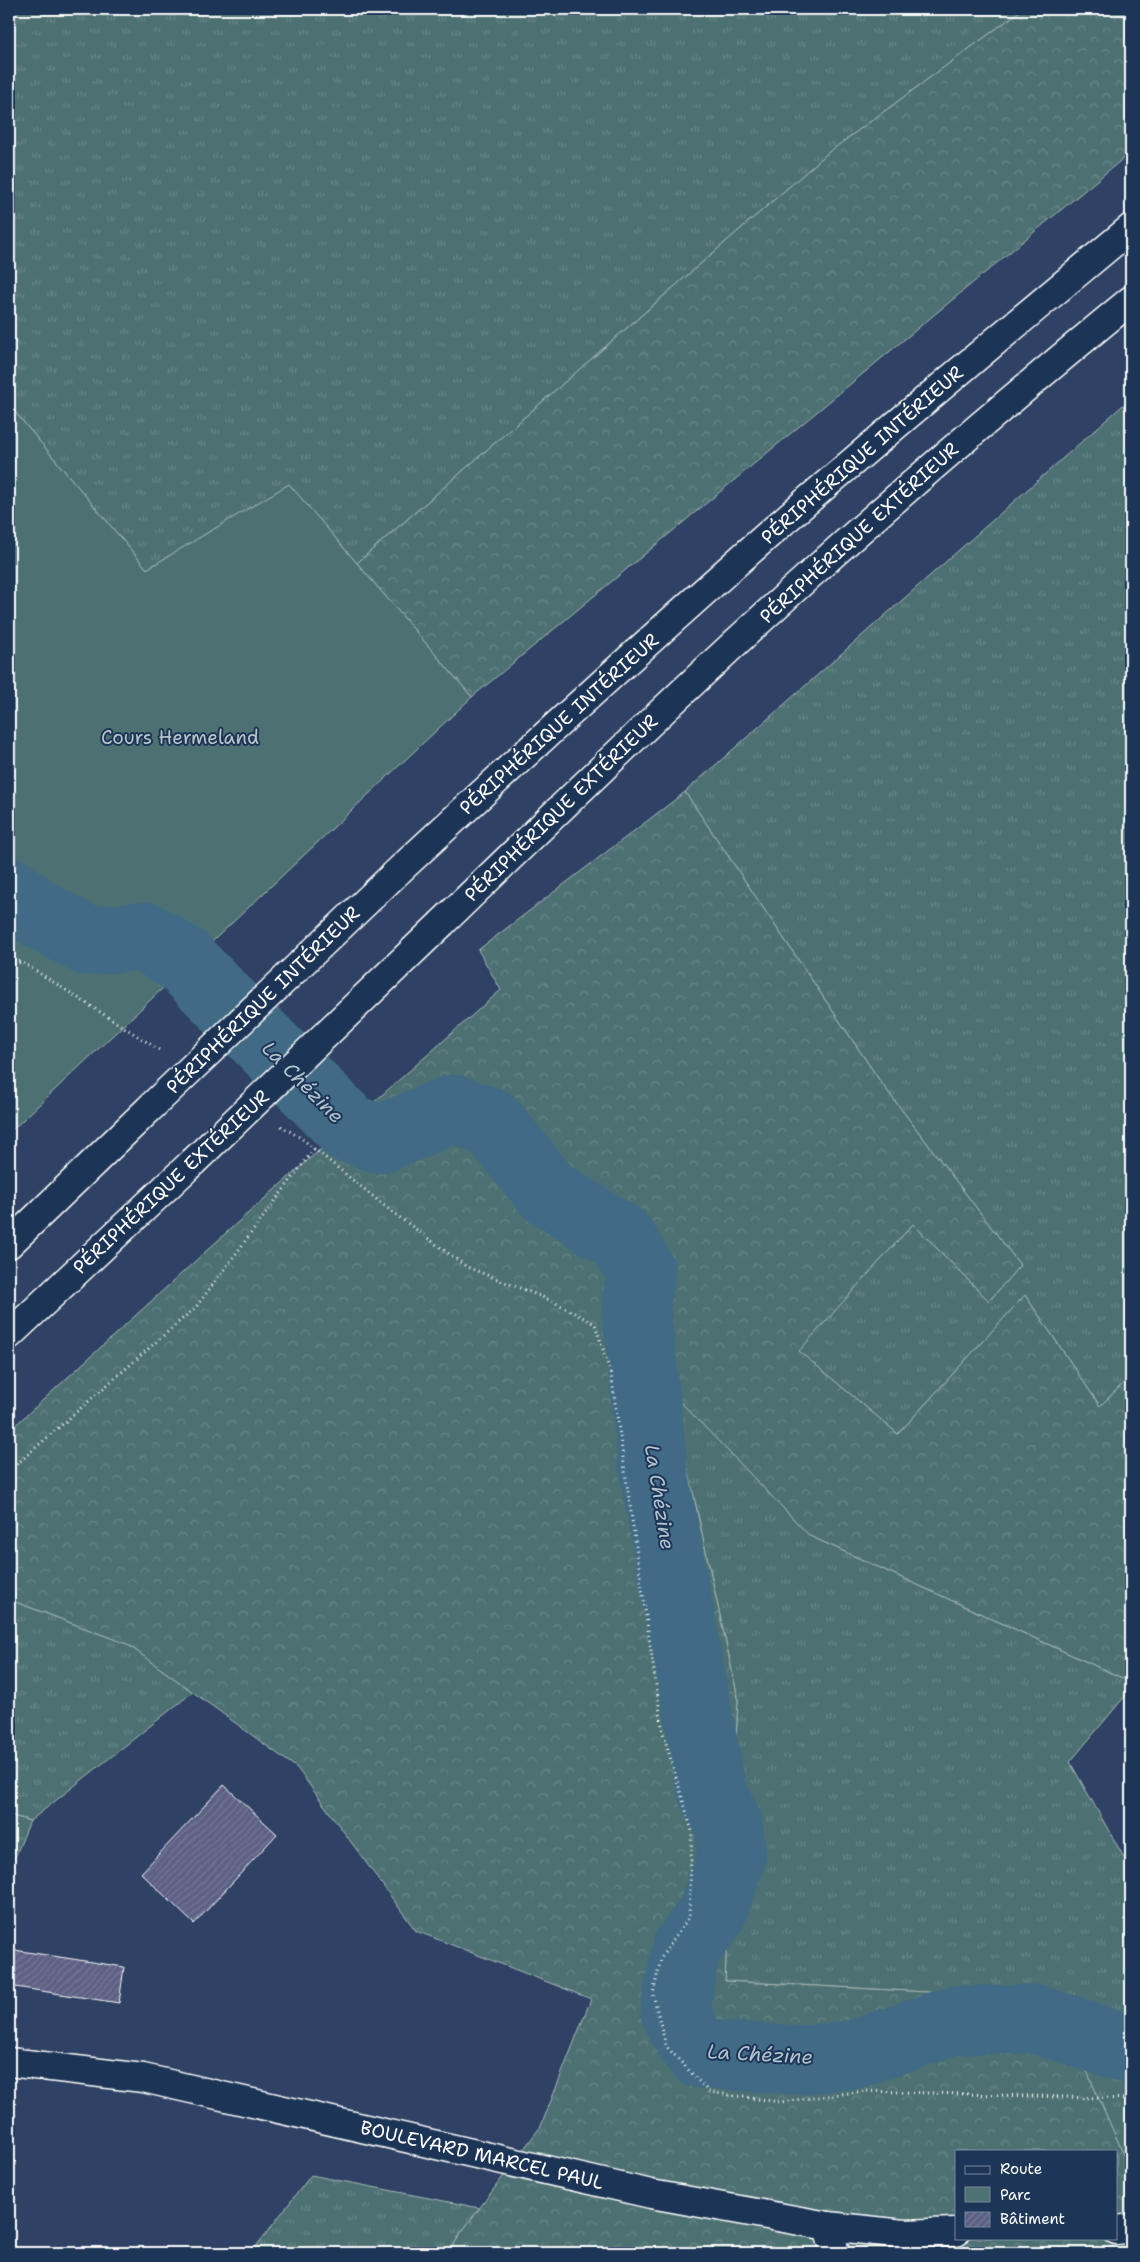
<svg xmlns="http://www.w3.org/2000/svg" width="1140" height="2262" font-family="'Shantell Sans',sans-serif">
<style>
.grass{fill:url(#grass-tufts);stroke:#a6b8b8}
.forest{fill:url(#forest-crowns);stroke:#a6b8b8;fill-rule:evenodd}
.park{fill:#4e7172;stroke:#a6b8b8}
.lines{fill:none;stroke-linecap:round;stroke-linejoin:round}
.river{stroke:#3f6b85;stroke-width:69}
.building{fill:url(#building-hatch);stroke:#fff}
.minor-casing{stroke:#fff;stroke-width:31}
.tertiary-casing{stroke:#fff;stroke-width:31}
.trunk-casing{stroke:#fff;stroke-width:31}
.path{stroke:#fff;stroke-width:3;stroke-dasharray:1 4;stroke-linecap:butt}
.minor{stroke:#1d3557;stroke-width:28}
.tertiary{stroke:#1d3557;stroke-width:28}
.trunk{stroke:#1d3557;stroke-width:28}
.trunk-bridge-casing{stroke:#fff;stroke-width:31;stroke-linecap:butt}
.trunk-bridge{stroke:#1d3557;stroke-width:28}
.labels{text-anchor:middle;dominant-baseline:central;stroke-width:4;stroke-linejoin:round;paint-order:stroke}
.street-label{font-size:19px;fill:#fff;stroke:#1d3557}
.park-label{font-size:19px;fill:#b8c6c7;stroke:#1d3557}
.water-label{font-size:20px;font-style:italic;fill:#b2c4ce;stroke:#1d3557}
</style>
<defs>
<pattern id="grass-tufts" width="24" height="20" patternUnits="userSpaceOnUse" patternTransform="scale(1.25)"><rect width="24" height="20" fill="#4e7172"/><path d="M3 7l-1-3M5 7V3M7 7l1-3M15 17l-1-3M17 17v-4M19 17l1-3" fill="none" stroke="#698687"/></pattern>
<pattern id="forest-crowns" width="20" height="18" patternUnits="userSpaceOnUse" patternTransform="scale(1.25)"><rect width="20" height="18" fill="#4e7172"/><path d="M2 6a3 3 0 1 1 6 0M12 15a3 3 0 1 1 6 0" fill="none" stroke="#698687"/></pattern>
<pattern id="building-hatch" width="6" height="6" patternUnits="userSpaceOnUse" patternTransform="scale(1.25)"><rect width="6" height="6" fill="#5c6084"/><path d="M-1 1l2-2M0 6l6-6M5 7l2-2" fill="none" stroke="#747896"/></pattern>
</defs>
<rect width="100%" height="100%" fill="#2f4164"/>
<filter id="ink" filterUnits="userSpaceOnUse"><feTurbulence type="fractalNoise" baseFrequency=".02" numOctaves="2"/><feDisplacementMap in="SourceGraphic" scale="10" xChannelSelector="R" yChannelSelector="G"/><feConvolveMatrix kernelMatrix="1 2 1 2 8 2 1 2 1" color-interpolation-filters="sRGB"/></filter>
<g filter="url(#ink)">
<g class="grass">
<polygon points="9,9 1023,9 829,152 357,563 289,485 147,569 9,405"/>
<polygon points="1131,398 1131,1376 1100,1406 1025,1295 898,1434 798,1351 913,1224 989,1301 1020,1265 882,1084 685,792"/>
<polygon points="671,1391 810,1536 1131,1682 1131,1689 1070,1762 1131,1870 1131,2171 1054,1999 725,1981 738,1698"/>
<polygon points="9,1601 13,1601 127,1644 193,1692 30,1821 9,1815"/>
<polygon points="311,2175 480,2208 460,2234 449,2253 251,2253"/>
</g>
<g class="forest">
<polygon points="1023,9 1131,9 1131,152 472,697 357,563 829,152"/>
<path d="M685,792l197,292 138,181 -31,36 -76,-77 -114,127 99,83 127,-139 75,111 31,-30v306l-321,-146 -139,-144 67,306 -13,283 330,18 76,172v82h-682l11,-19 81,-108 50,-127 -175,-68 -119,-163 -170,-124 -114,-43h-4v-170l229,-209 263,-232 -23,-40zM956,2151h160v87h-160z"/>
<polygon points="9,1815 30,1821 9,1872"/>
</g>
<polygon class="park" points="9,405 147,569 289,484 472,697 9,1133"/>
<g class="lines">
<polyline class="river" points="9,891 37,913 87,941 145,936 182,959 350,1129 381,1139 453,1109 491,1122 548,1192 621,1238 641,1271 636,1306 653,1467 712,1792 728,1823 732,1856 711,1915 686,1949 675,2011 690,2042 700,2054 800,2060 856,2054 954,2020 1036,2019 1131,2050"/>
</g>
<g class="building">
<polygon points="224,1785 277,1834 194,1924 141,1873"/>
<polygon points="14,1950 124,1967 119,2003 9,1986"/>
</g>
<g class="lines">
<defs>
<polyline id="minor" points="828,2226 835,2253"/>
<g id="tertiary">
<polyline points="9,2062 143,2078 651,2194 828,2226 904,2234 956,2232"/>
<polyline points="1116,2230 1131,2228"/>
</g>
<g id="trunk">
<path d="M393,876c124,-115 249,-230 376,-342 119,-104 241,-205 362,-306"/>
<path d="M442,923c122,-118 243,-236 370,-350 104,-94 211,-184 319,-273"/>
<polyline points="9,1244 151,1107"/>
<polyline points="9,1335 193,1162"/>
</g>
</defs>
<use href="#minor" class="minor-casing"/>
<use href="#tertiary" class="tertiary-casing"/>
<use href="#trunk" class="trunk-casing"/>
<g class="path">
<polyline points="9,959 22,962 161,1051"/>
<polyline points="9,965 22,962"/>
<polyline points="281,1126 301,1138 391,1211 467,1267 550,1300 595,1324 611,1374 663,1733 692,1831 689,1917 661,1958 653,1994 666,2046 709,2092 780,2102 865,2091 1131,2099"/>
<polyline points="9,1471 196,1307 314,1149"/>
</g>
<use href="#minor" class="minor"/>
<use href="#tertiary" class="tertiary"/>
<use href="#trunk" class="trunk"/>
<defs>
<g id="trunk-bridge">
<polyline points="151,1107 393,876"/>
<polyline points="193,1162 442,923"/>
</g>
</defs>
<use href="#trunk-bridge" class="trunk-bridge-casing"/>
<use href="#trunk-bridge" class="trunk-bridge"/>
</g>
</g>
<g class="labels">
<g class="street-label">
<text transform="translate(862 455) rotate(-41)">PÉRIPHÉRIQUE INTÉRIEUR</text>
<text transform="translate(859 533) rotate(-42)">PÉRIPHÉRIQUE EXTÉRIEUR</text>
<text transform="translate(559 724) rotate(-42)">PÉRIPHÉRIQUE INTÉRIEUR</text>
<text transform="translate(561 808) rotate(-44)">PÉRIPHÉRIQUE EXTÉRIEUR</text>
<text transform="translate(263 1000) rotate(-44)">PÉRIPHÉRIQUE INTÉRIEUR</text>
<text transform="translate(171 1182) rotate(-43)">PÉRIPHÉRIQUE EXTÉRIEUR</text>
<text transform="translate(482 2155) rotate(13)">BOULEVARD MARCEL PAUL</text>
</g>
<g class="park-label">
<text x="180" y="737">Cours Hermeland</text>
</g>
<g class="water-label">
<text transform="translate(303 1082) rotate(45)">La Chézine</text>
<text transform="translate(660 1497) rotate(81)">La Chézine</text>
<text transform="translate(760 2054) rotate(3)">La Chézine</text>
</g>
</g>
<rect width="1140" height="2262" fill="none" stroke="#1d3557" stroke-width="30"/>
<rect x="15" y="15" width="1110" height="2232" fill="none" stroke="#fff" stroke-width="2" filter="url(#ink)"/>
<rect x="955" y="2150" width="162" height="90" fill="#1d3557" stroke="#77869a"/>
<rect x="965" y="2166" width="25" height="8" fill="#1d3557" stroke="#77869a"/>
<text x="1000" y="2174" font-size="15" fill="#ffffff">Route</text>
<rect x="965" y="2187" width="25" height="15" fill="#4e7172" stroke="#77869a"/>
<text x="1000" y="2200" font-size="15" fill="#ffffff">Parc</text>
<rect x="965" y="2212" width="25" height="15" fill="url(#building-hatch)" stroke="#77869a"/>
<text x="1000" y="2224" font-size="15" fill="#ffffff">Bâtiment</text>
</svg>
